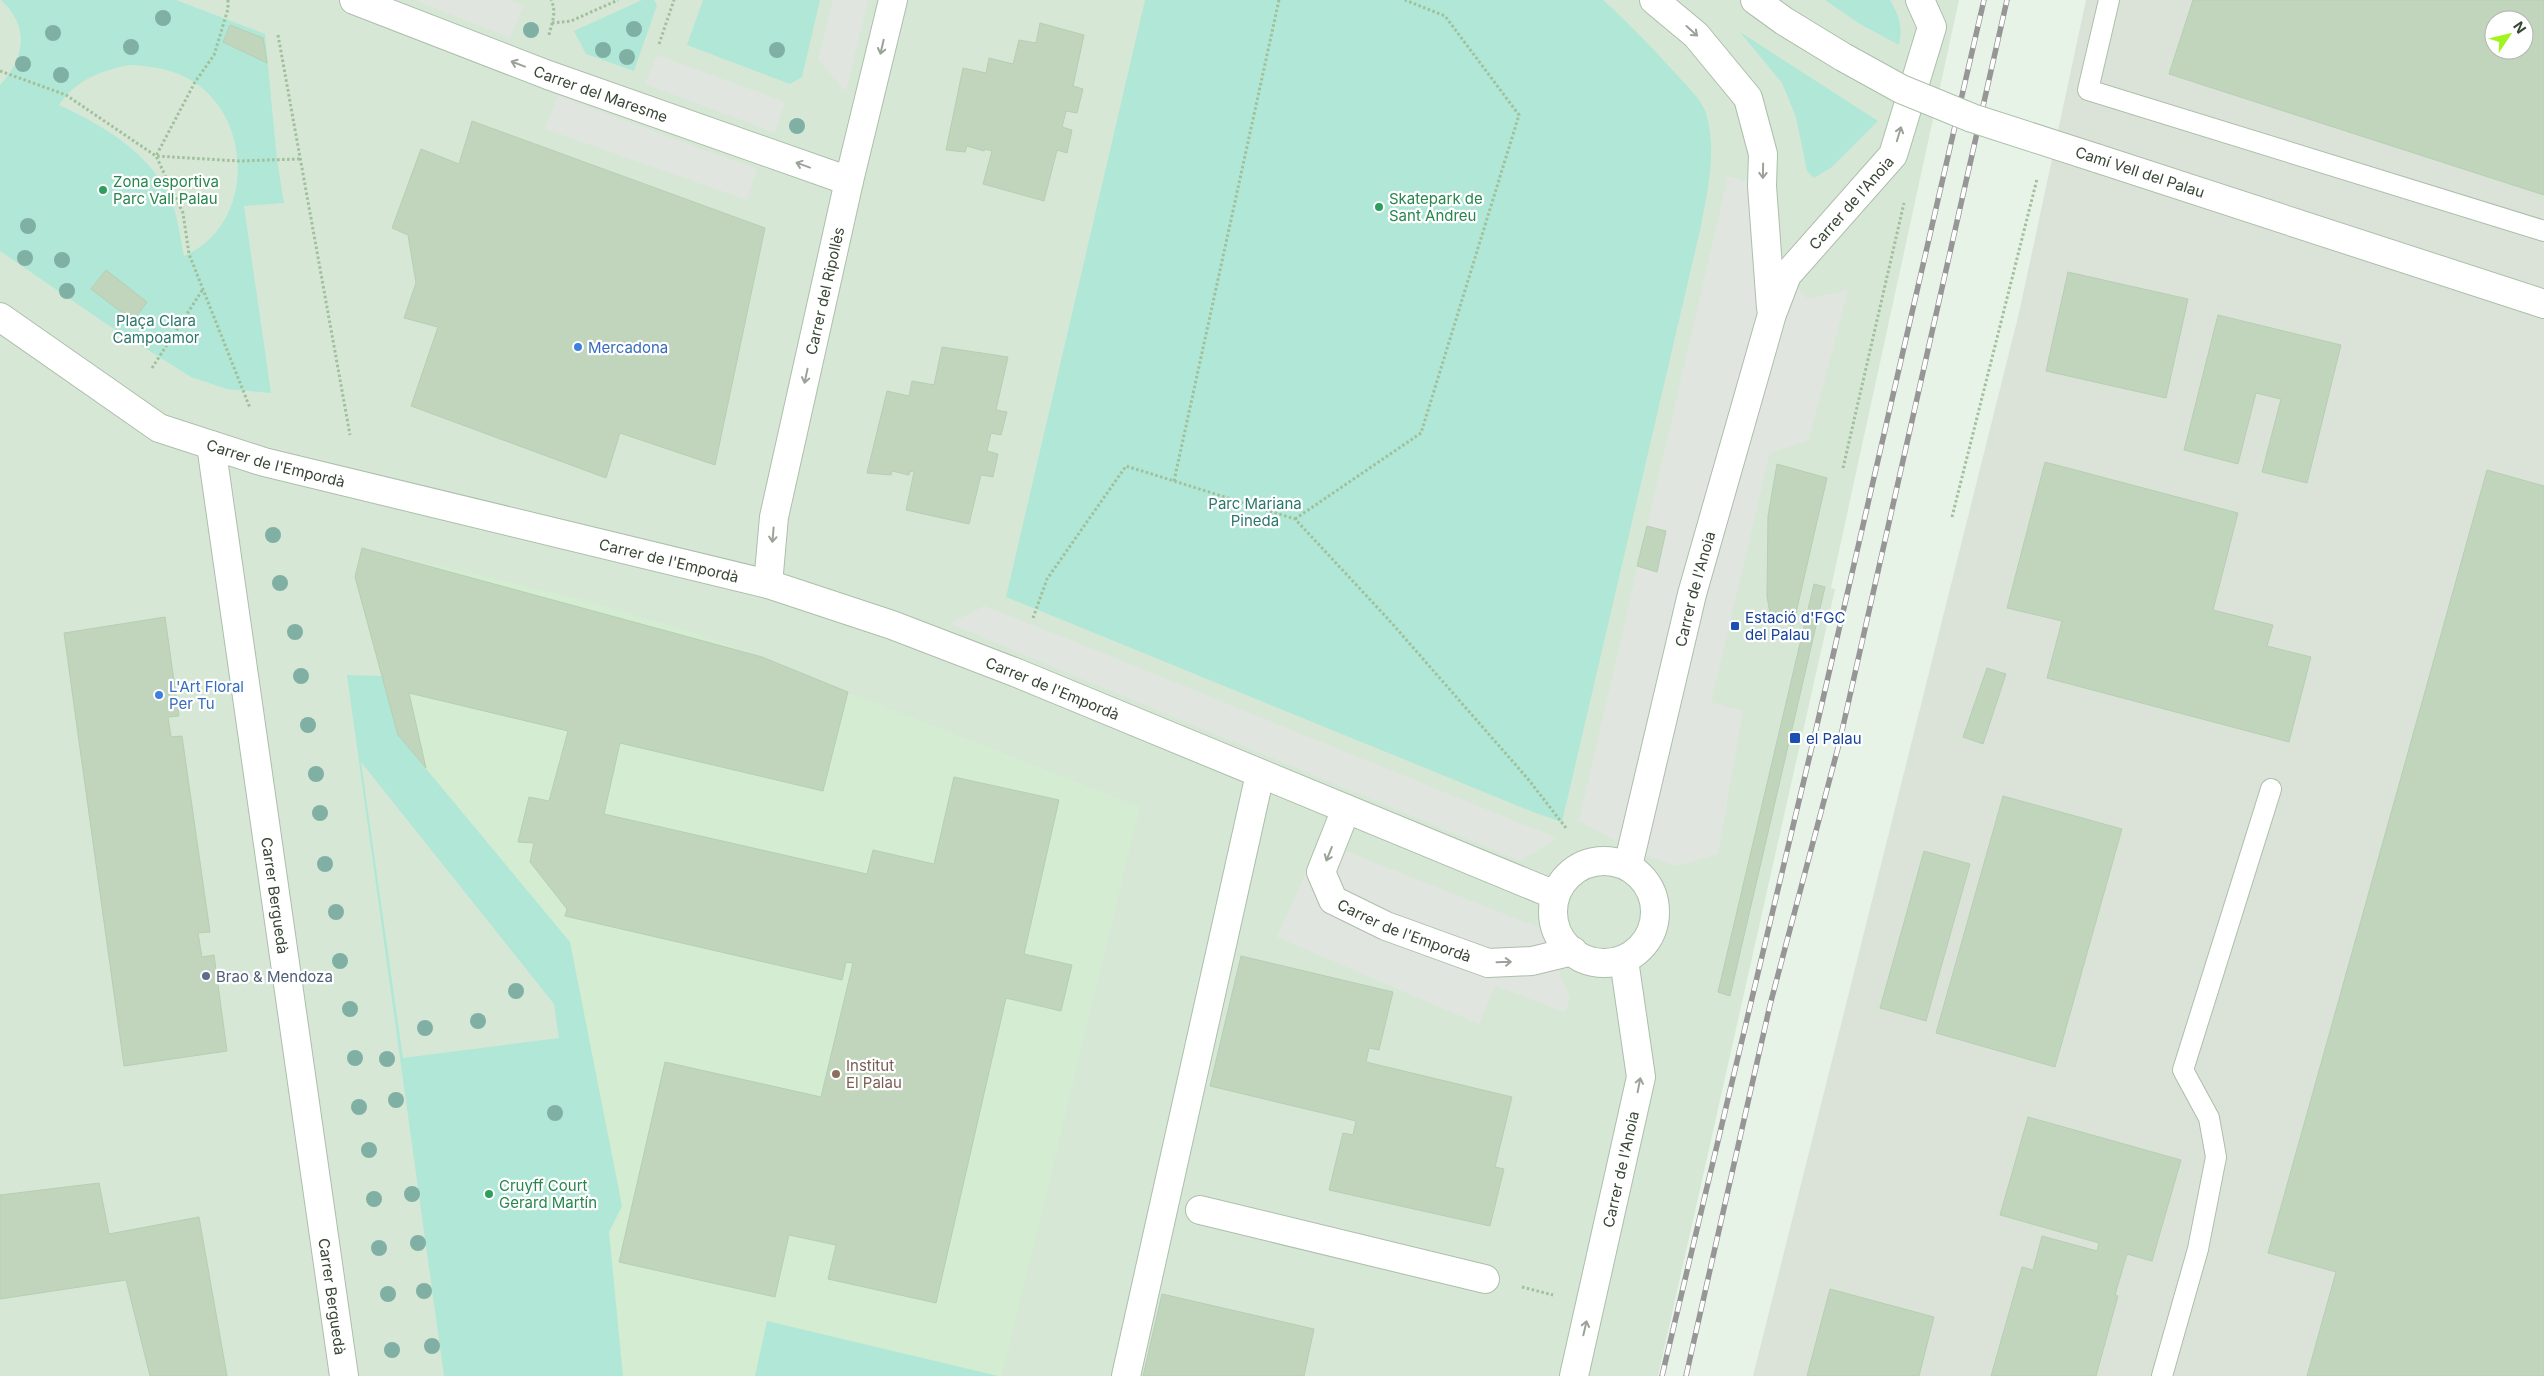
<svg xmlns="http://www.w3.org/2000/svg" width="2544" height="1376" font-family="Inter,sans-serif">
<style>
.residential{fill:#d7e7d6}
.industrial{fill:#dbe3d9;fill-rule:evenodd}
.education{fill:#d3ecd2}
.green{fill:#b1e7d6;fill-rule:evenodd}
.parking{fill:#e0e5df}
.building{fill:#c1d5bd;stroke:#b5cfb1;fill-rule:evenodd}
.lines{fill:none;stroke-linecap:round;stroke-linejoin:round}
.service-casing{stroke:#acbfaa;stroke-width:22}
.pedestrian-casing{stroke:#acbfaa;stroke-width:30}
.minor-casing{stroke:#acbfaa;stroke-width:30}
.path{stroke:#a0c09c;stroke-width:3;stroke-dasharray:2.5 2.5;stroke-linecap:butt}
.service{stroke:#fff;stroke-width:20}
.pedestrian{stroke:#fff;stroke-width:28}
.minor{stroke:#fff;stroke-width:28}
.rail-casing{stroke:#969696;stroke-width:5.5}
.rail{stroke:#fff;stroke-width:4;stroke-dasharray:11;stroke-linecap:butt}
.minor-bridge-casing{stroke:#acbfaa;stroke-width:30;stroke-linecap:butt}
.minor-bridge{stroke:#fff;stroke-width:28}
.tree{fill:#80afa4}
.oneway{stroke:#9ca29a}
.leisure-dot{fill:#2e9e5b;stroke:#fff;stroke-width:2}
.shop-dot{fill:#3f7fe0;stroke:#fff;stroke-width:2}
.transit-dot{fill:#1a4fb4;stroke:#fff;stroke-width:2}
.service-dot{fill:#5c6f8a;stroke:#fff;stroke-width:2}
.education-dot{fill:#8d6e63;stroke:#fff;stroke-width:2}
.labels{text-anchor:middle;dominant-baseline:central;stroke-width:4.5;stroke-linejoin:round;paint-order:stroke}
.street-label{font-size:15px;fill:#394636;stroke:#fff}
.leisure-label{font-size:15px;fill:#27864d;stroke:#fff;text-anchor:start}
.park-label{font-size:15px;fill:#2b776c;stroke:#fff}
.shop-label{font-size:15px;fill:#366cbe;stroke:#fff;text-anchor:start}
.transit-label{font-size:15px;fill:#164399;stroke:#fff;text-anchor:start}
.service-label{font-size:15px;fill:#4e5e75;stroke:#fff;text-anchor:start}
.education-label{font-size:15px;fill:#785e54;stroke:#fff;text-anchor:start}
</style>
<rect width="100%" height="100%" fill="#e8f3e8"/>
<polygon class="residential" points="0,0 1959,0 1831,588 1835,589 1658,1376 0,1376"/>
<path class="industrial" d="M2086,0h458v1376h-791l266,-1063zM2494,20h30v30h-30z"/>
<polygon class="education" points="362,548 585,600 707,637 1140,807 1002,1376 623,1376 609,1232 622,1206 570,942 398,735 354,577"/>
<g class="green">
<path d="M1,0h175l89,34 12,126 7,43 -40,3 27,187 -44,-4 -36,-12 -86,-54 -105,-72v-166c25,-27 30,-58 1,-85zM231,26l32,12 3,24zM129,65c23,1 45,4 65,17 60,39 60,144 -10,174 -4,-20 -6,-41 -15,-60 -21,-45 -67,-71 -110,-91 17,-25 41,-34 70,-40zM106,271l40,31 -13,19 -42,-32z"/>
<polygon points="642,0 654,0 657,5 634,71 586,54 574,31"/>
<polygon points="703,0 820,0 802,77 790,84 687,45"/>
<path d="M1145,0h458c27,24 51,50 75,76 10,11 23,23 28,37 11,37 2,76 -5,113l-139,596 -29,-10 -527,-215z"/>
<path d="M1825,0h65c9,15 13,28 9,45l-39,-21z"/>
<polygon points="1740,32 1878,121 1832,167 1814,178 1807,171 1796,117 1782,83"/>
<path d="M347,675l35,1 16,59 172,207 52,264 -13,26 14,144h-179zM361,762l193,242 5,34 -156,20z"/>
<polygon points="767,1321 998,1376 755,1376"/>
</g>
<g class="parking">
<polygon points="415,0 509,0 523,6 510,38"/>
<polygon points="833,0 868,0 846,92 818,60"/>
<polygon points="657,55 785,102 775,133 645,84"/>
<polygon points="558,96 757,169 747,200 545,129"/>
<polygon points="1728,176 1762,186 1787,275 1808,299 1848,290 1809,440 1770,453 1711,702 1743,711 1718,854 1676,866 1632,850 1579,821"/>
<polygon points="984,606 1058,635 1557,838 1520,861 950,624"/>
<polygon points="1320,841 1540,928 1570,998 1565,1012 1495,986 1479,1024 1277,937"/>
</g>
<g class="building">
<path d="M2193,0h351v195l-375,-121zM2494,20h30v30h-30z"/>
<polygon points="1040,23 1084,35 1073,86 1083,89 1077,113 1066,111 1062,127 1072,130 1067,153 1057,150 1044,201 983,184 992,151 985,149 984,151 967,146 965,152 946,150 963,68 986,73 989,58 1013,64 1019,40 1036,43"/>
<polygon points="230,25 263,38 267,63 223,42"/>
<polygon points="472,121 765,228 715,465 620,433 606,478 411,406 438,327 404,318 416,283 408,235 392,228 421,149 459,164"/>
<polygon points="106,270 147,302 133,321 91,289"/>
<polygon points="2068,272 2188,299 2166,398 2046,371"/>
<polygon points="2218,315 2341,345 2307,483 2262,472 2281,399 2256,393 2238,464 2184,450"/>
<polygon points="942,347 1008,357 996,410 1007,412 1001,435 991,433 987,451 998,454 993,477 981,475 969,524 906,510 914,472 910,471 909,475 892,471 891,475 867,473 887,391 909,396 912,381 934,385"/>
<polygon points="2045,462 2238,513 2213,610 2273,625 2267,646 2311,657 2289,742 2047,678 2062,621 2007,608"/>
<polygon points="1777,464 1827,478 1793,626 1771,620 1767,596 1768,516"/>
<polygon points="2487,470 2544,486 2544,1376 2307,1376 2336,1272 2268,1253"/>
<polygon points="1647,526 1666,531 1657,572 1637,566"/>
<polygon points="362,548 762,657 848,692 823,791 620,743 604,814 867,874 873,850 934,864 954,777 1059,800 1024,954 1072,965 1061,1011 1006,998 936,1303 828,1279 836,1245 789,1235 775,1297 619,1262 665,1062 821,1097 853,963 846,962 842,980 565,916 567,909 530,862 534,843 518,842 529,797 549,801 568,731 409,693 426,768 398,735 355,577"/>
<polygon points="1814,584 1825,587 1730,996 1718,992"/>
<polygon points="165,617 179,716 168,717 171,737 182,736 210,932 198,933 202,957 214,955 227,1051 124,1066 64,633"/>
<polygon points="1987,668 2006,674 1983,744 1963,737"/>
<polygon points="2003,796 2122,829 2055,1067 1936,1033"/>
<polygon points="1924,851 1970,864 1926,1021 1880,1008"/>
<polygon points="1241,956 1393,992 1379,1050 1369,1048 1366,1062 1512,1097 1495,1167 1504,1169 1490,1226 1329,1190 1343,1133 1353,1135 1356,1121 1210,1086"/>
<polygon points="2028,1117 2181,1160 2152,1261 2127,1254 2115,1295 2118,1296 2096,1376 1991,1376 2022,1267 2033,1270 2042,1236 2097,1251 2099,1243 2000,1215"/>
<polygon points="99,1183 109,1234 199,1217 227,1376 150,1376 126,1280 0,1299 0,1195"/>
<polygon points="1830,1289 1934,1317 1919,1376 1807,1376"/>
<polygon points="1162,1294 1314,1329 1304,1376 1143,1376"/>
</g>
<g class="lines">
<defs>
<g id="service">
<polyline points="2109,0 2088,90 2544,231"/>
<polyline points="2162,1376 2198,1249 2216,1157 2209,1118 2183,1070 2271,789"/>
</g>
<g id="pedestrian">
<polyline points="1200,1210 1485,1279"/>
<polyline points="1126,1376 1260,774"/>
</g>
<g id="minor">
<path id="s1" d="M354,0l194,75 301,106"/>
<polyline points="1654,0 1696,35 1748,98 1763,154 1762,186 1771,308"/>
<polyline points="1755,0 1784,21 1843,57"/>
<polyline points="2096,158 2544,304"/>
<path id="s2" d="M0,317l159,111 105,34 504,122 124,41 125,48 538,222"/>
<path id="s3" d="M211,445l133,931"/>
<path id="s4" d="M768,584l6,-67 75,-336 44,-181"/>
<path id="s5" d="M1346,809l-25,63 12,28 53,26 102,37 44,-2 41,-10"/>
<circle cx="1604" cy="912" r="51"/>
<path id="s6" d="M1628,866l64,-272 80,-280 15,-39 106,-120 39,-128 -12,-27"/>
<path id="s7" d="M1574,1376l67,-299 -17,-117"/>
</g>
</defs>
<use href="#service" class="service-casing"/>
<use href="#pedestrian" class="pedestrian-casing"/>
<use href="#minor" class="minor-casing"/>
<g class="path">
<polyline points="228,0 228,9 214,55 195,82 156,156 239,161 300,159"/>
<polyline points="552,23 571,21 618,0"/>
<polyline points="278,35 350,435"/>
<path d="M549,35c3,-13 8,-23 2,-35"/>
<polyline points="659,44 674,0"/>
<polyline points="0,71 66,95 156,156 183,213 189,254 250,408"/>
<polyline points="152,368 203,289"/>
<polyline points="1843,468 1904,203"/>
<polyline points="1174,481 1279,0"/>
<polyline points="1952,517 2037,179"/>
<polyline points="1295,519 1421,433 1519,115 1445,16 1405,0"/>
<polyline points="1033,618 1047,579 1126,466 1295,519 1389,620 1528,779 1566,828"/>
<polyline points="1522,1287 1553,1295"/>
</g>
<use href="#service" class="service"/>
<use href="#pedestrian" class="pedestrian"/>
<use href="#minor" class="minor"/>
<defs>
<g id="rail">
<polyline points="1662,1376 1814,738 1984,0"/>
<polyline points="1686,1376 1770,1005 1839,744 2007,0"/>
</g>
</defs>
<use href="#rail" class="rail-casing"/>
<use href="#rail" class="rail"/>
<defs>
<polyline id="minor-bridge" points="1843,57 1901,89 1972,118 2096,158"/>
</defs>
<use href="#minor-bridge" class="minor-bridge-casing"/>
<use href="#minor-bridge" class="minor-bridge"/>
</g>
<g class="tree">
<circle cx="163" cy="18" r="8"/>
<circle cx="634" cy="29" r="8"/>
<circle cx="531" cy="30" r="8"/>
<circle cx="53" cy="33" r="8"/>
<circle cx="131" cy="47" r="8"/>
<circle cx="603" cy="50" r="8"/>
<circle cx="777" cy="50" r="8"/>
<circle cx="627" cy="57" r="8"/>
<circle cx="23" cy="64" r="8"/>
<circle cx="61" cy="75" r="8"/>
<circle cx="797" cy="126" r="8"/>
<circle cx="28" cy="226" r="8"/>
<circle cx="25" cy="258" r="8"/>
<circle cx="62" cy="260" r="8"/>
<circle cx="67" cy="291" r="8"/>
<circle cx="273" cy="535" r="8"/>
<circle cx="280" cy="583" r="8"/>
<circle cx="295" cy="632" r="8"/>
<circle cx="301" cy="676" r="8"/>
<circle cx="308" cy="725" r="8"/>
<circle cx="316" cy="774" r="8"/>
<circle cx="320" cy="813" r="8"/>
<circle cx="325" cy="864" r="8"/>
<circle cx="336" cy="912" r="8"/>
<circle cx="340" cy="961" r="8"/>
<circle cx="516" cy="991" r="8"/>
<circle cx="350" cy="1009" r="8"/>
<circle cx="478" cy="1021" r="8"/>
<circle cx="425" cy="1028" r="8"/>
<circle cx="355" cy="1058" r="8"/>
<circle cx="387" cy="1059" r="8"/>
<circle cx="396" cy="1100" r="8"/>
<circle cx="359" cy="1107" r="8"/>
<circle cx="555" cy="1113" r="8"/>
<circle cx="369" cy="1150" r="8"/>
<circle cx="412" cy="1194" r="8"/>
<circle cx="374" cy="1199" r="8"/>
<circle cx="418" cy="1243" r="8"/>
<circle cx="379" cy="1248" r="8"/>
<circle cx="424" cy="1291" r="8"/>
<circle cx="388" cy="1294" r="8"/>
<circle cx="432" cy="1346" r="8"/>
<circle cx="392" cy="1350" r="8"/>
</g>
<defs><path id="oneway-shaft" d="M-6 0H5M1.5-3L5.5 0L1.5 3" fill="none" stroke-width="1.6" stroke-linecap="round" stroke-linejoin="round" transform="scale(1.25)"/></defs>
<g class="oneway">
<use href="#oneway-shaft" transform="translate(1692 31) rotate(42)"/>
<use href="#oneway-shaft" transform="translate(882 47) rotate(103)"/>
<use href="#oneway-shaft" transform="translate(518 64) rotate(-159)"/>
<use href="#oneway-shaft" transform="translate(1899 134) rotate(-73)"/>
<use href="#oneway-shaft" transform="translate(803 165) rotate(-160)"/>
<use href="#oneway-shaft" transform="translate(1763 171) rotate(91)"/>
<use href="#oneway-shaft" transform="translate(806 376) rotate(102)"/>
<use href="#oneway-shaft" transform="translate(773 535) rotate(95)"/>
<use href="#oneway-shaft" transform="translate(1329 854) rotate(112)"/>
<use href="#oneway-shaft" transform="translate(1504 962) rotate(-2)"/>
<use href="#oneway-shaft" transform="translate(1639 1085) rotate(-79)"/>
<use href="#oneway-shaft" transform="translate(1585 1328) rotate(-77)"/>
</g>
<g class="leisure-dot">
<circle cx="103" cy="190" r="5"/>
<circle cx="1379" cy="207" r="5"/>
<circle cx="489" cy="1194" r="5"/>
</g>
<g class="shop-dot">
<circle cx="578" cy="347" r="5"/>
<circle cx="159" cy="695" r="5"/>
</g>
<g class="transit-dot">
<rect x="1730" y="621" width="10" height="10" rx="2.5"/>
<rect x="1789" y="732" width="12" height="12" rx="2.5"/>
</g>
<circle class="service-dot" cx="206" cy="976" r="5"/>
<circle class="education-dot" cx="836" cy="1074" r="5"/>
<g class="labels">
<g class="street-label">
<text stroke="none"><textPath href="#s1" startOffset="264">Carrer del Maresme</textPath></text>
<text transform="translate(2140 172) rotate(18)">Camí Vell del Palau</text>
<text stroke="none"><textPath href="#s6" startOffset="709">Carrer de l'Anoia</textPath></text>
<text stroke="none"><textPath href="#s4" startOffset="299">Carrer del Ripollès</textPath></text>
<text stroke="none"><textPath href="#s2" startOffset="316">Carrer de l'Empordà</textPath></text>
<text stroke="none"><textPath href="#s2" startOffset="721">Carrer de l'Empordà</textPath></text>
<text stroke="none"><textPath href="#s6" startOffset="285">Carrer de l'Anoia</textPath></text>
<text stroke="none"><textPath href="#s2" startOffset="1126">Carrer de l'Empordà</textPath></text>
<text stroke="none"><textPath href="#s3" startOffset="455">Carrer Berguedà</textPath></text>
<text stroke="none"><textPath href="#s5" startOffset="176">Carrer de l'Empordà</textPath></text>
<text stroke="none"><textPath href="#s7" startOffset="212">Carrer de l'Anoia</textPath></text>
<text stroke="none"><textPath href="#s3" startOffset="860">Carrer Berguedà</textPath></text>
</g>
<g class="leisure-label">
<text x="113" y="181">Zona esportiva<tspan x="113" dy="17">Parc Vall Palau</tspan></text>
<text x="1389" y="198">Skatepark de<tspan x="1389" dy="17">Sant Andreu</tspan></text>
<text x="499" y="1185">Cruyff Court<tspan x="499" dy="17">Gerard Martín</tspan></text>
</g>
<g class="park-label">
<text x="156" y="320">Plaça Clara<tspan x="156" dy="17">Campoamor</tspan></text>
<text x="1255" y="503">Parc Mariana<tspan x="1255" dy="17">Pineda</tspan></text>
</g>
<g class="shop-label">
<text x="588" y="347">Mercadona</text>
<text x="169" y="686">L'Art Floral<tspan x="169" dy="17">Per Tu</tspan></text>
</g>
<g class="transit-label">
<text x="1745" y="617">Estació d'FGC<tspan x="1745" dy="17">del Palau</tspan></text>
<text x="1806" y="738">el Palau</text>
</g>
<g class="service-label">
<text x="216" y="976">Brao &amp; Mendoza</text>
</g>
<g class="education-label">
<text x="846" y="1065">Institut<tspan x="846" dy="17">El Palau</tspan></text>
</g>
</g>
<g transform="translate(2509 35) rotate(55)"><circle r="24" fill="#ffffff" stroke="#b0b5af"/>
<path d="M0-4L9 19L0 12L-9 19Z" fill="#a1f41d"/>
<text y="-8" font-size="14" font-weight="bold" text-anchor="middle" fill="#394636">N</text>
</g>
</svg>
